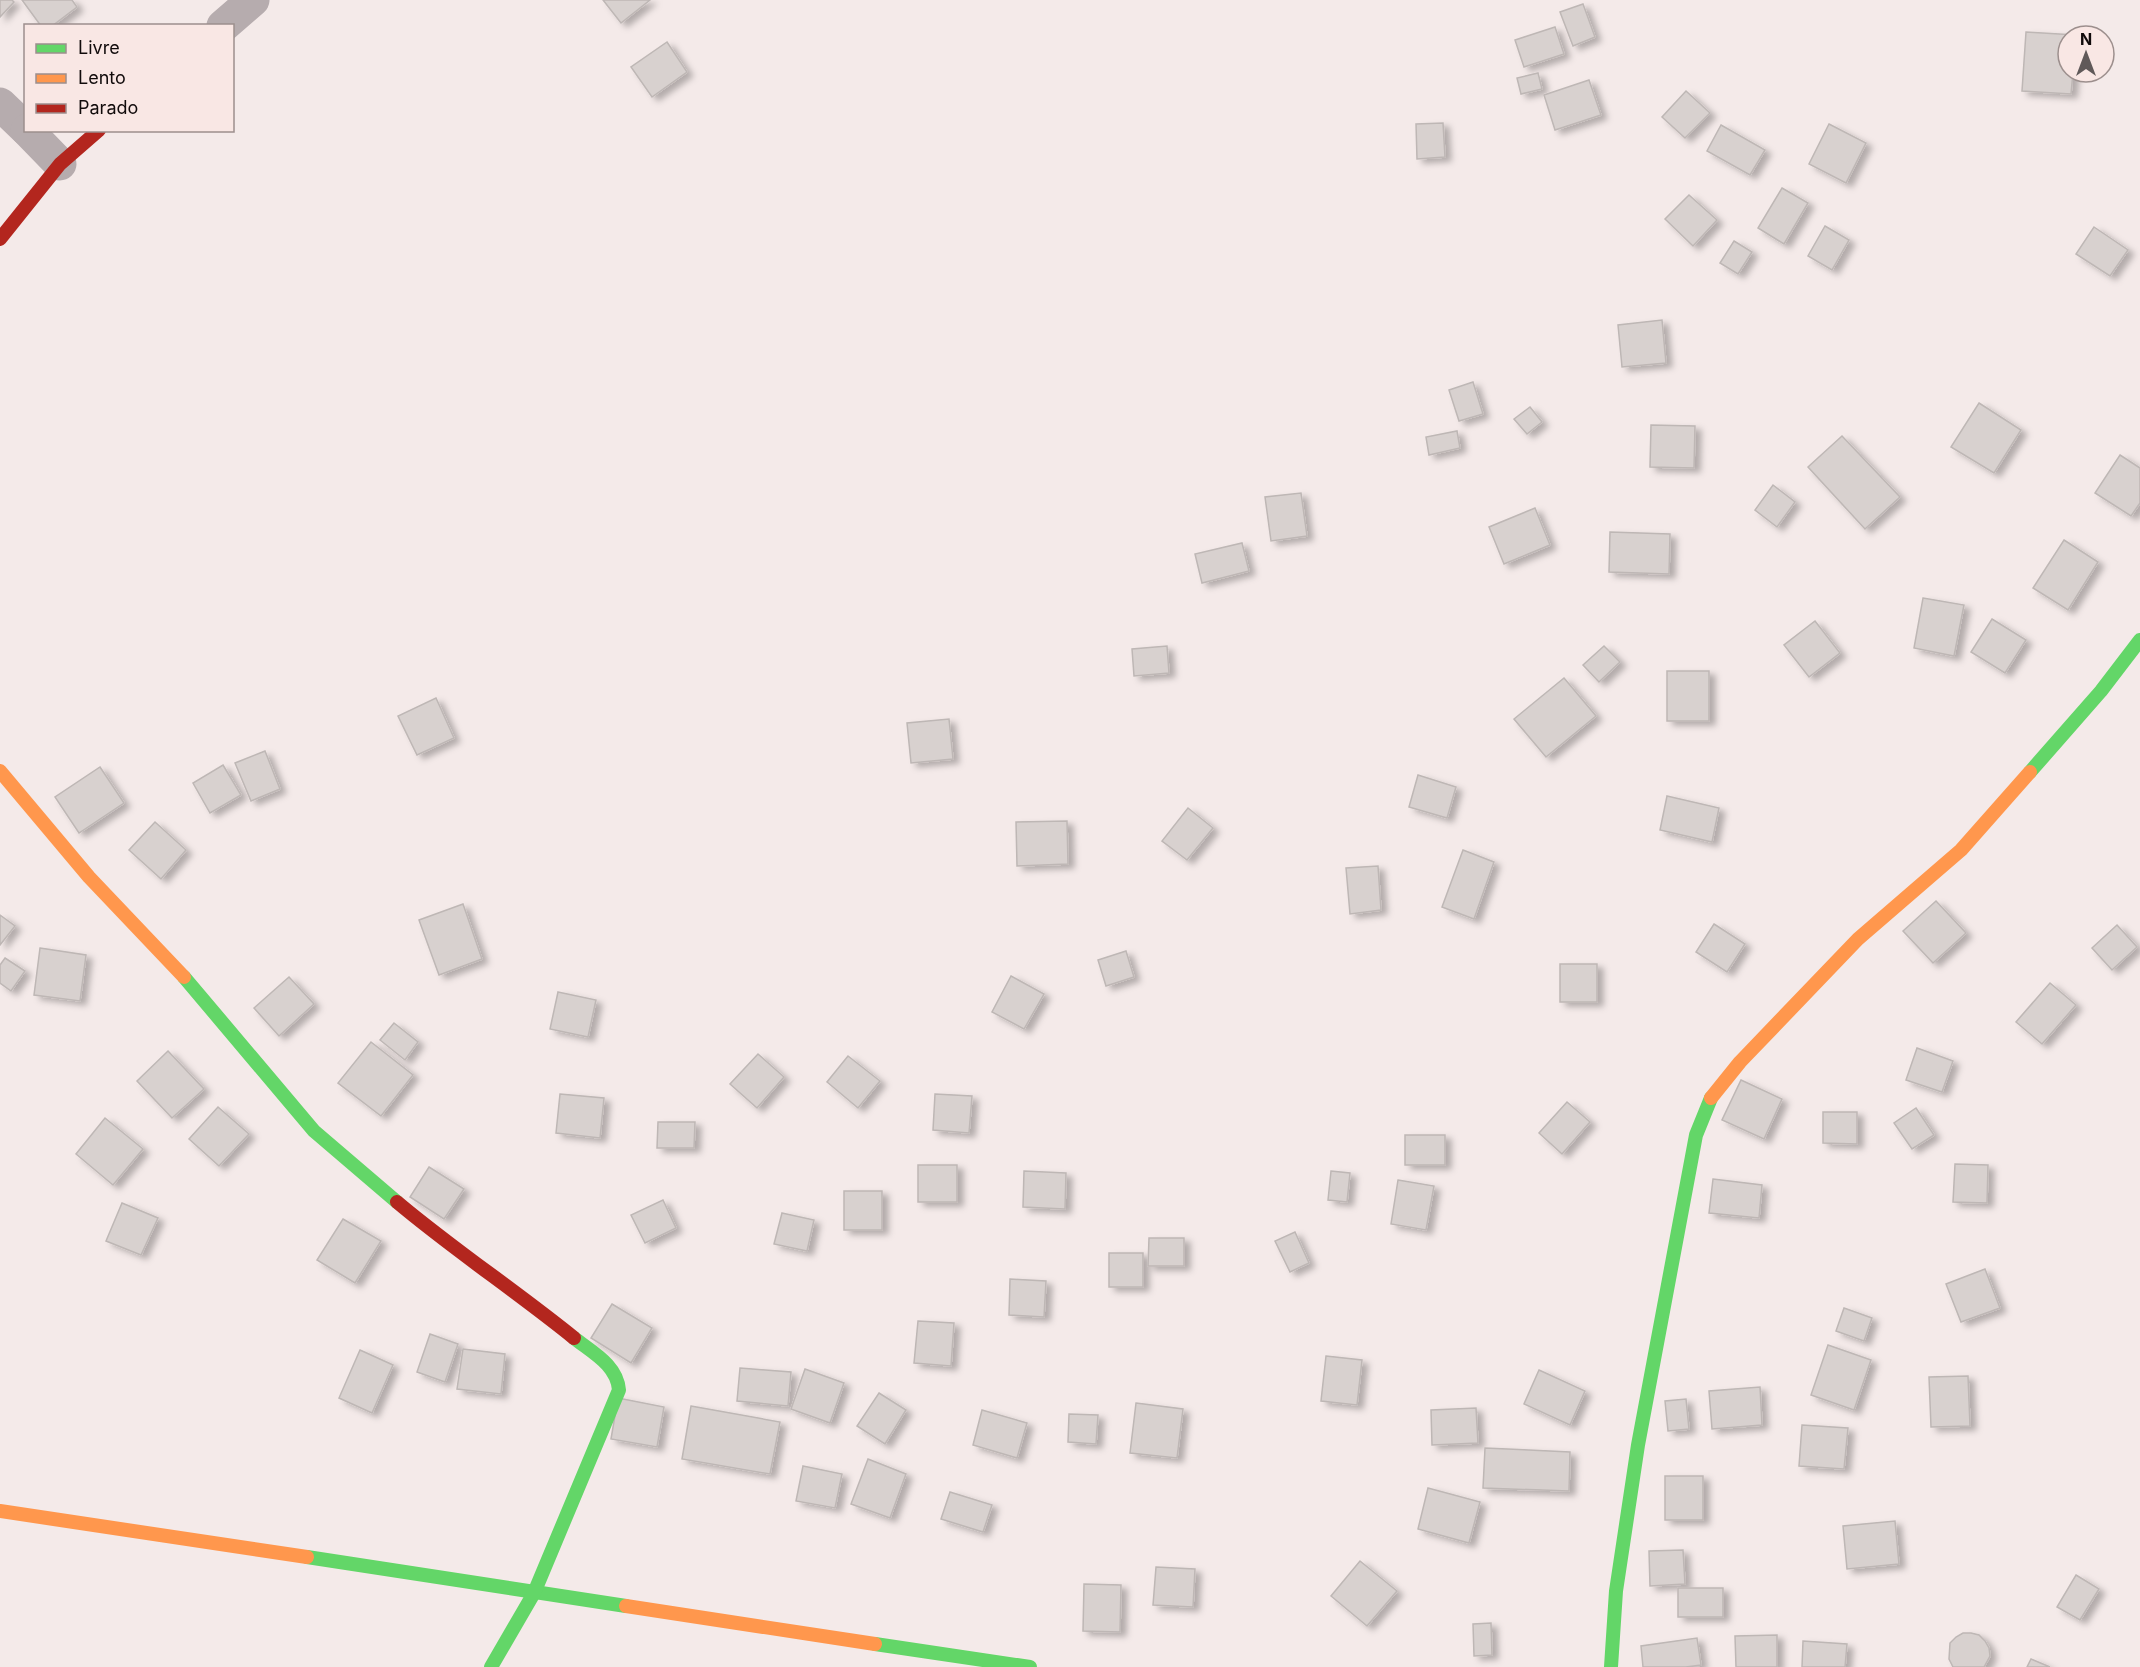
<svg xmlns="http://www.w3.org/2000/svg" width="2140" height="1667" font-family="Inter,sans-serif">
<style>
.building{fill:#d8d1cf;stroke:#beb7b5;stroke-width:1.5;filter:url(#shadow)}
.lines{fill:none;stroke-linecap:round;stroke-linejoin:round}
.street{stroke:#b6acae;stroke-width:33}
.fast{stroke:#63d668;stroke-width:14}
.slow{stroke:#ff974d;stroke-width:14}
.jam{stroke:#b3261e;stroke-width:14}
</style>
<defs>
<filter id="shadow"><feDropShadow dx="6" dy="4" stdDeviation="3" flood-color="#0004"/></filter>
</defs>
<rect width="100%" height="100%" fill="#f4eae9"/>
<g class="building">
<polygon points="0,0 12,0 14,2 0,17"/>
<polygon points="22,0 72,0 77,7 52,26 41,26"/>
<polygon points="603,0 650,0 621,23"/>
<polygon points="1583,4 1595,37 1573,46 1560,12"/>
<polygon points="1555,27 1564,54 1524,67 1515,40"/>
<polygon points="2026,32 2076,35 2068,36 2068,72 2073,72 2071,94 2022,91"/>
<polygon points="667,42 687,72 652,97 631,67"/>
<polygon points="1538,73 1542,89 1521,94 1517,78"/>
<polygon points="1589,80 1601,115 1555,130 1544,95"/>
<polygon points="1686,91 1710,113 1685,138 1662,117"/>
<polygon points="1443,123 1445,157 1417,159 1416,124"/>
<polygon points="1829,124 1866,143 1846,183 1809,164"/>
<polygon points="1721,125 1765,150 1750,175 1707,151"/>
<polygon points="1782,188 1808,203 1784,244 1758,228"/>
<polygon points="1689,195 1717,220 1693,246 1665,219"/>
<polygon points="1825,226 1849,240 1832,270 1808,256"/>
<polygon points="2094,227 2128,250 2110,276 2076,254"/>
<polygon points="1734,241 1752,252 1738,274 1720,263"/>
<polygon points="1662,320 1666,363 1622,367 1618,325"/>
<polygon points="1473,382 1483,414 1459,421 1449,390"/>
<polygon points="1979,403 2021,430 1994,473 1951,447"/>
<polygon points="1530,407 1542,422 1527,434 1514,419"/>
<polygon points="1651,425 1695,426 1694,468 1650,467"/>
<polygon points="1457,431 1460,448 1429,455 1426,437"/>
<polygon points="1842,436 1900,497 1865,529 1808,467"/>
<polygon points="2120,455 2140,468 2140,503 2131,516 2095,493"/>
<polygon points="1773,485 1795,502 1777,527 1755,510"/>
<polygon points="1301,493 1307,536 1271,541 1265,497"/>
<polygon points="1535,508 1550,545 1504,564 1489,527"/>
<polygon points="1610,532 1670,534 1669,574 1609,572"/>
<polygon points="2064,540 2098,562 2068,610 2033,588"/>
<polygon points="1242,543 1249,571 1202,583 1195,554"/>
<polygon points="1923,598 1964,605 1954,656 1914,648"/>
<polygon points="1992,619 2026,640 2005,673 1971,652"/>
<polygon points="1815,621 1840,653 1809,677 1784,645"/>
<polygon points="1167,646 1169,673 1134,676 1132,649"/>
<polygon points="1604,646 1620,662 1599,682 1583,665"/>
<rect x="1667" y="671" width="42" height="50"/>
<polygon points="1564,678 1596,716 1546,757 1514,719"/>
<polygon points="436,698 454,738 417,755 398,716"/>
<polygon points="949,719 953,759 911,763 907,723"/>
<polygon points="265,751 280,789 251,801 235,763"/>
<polygon points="223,765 241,795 210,813 193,783"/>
<polygon points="100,767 124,803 79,833 55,797"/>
<polygon points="1418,775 1456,787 1447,818 1409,807"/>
<polygon points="1667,796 1719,808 1712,842 1660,830"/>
<polygon points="1188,808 1213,828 1187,860 1162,841"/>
<polygon points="1067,821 1068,864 1017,866 1016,822"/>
<polygon points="155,822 186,850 161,879 129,850"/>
<polygon points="1463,850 1494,862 1474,919 1442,907"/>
<polygon points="1378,866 1381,910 1350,914 1346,868"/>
<polygon points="1936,901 1966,933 1933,963 1903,931"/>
<polygon points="463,904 482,959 439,975 419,920"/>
<polygon points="0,915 15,926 0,945"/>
<polygon points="1714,924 1745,944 1727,972 1696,952"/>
<polygon points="2117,925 2137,947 2112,970 2092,948"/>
<polygon points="40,948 86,955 80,1001 34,995"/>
<polygon points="1126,951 1134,977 1106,986 1098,960"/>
<polygon points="5,958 25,971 11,991 0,983 0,965"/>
<rect x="1560" y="964" width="37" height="38"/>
<polygon points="1011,976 1044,994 1024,1029 992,1012"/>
<polygon points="289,977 314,1004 279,1036 254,1008"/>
<polygon points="2050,983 2076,1005 2042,1044 2016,1022"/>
<polygon points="558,992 596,1000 588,1037 550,1029"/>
<polygon points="394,1023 418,1042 405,1060 380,1040"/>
<polygon points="371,1042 413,1075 381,1116 338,1083"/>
<polygon points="1917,1048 1953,1061 1942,1092 1906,1080"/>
<polygon points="168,1051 204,1089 172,1118 137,1081"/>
<polygon points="758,1054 784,1077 757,1108 730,1084"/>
<polygon points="848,1056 880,1081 858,1108 827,1082"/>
<polygon points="1741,1080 1782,1099 1764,1139 1722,1120"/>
<polygon points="560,1094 604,1098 600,1138 556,1133"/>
<polygon points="935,1094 972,1096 969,1133 933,1130"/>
<polygon points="1567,1102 1590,1122 1562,1154 1539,1133"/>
<polygon points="218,1107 249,1134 219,1166 189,1139"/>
<polygon points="1916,1108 1934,1135 1912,1149 1894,1123"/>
<polygon points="1823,1112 1857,1112 1857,1144 1823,1143"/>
<polygon points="105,1118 143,1149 113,1185 76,1154"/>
<polygon points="658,1122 695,1122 694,1148 657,1148"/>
<rect x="1405" y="1135" width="40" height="30"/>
<polygon points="1955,1164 1988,1165 1987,1203 1953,1202"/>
<rect x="918" y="1165" width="39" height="37"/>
<polygon points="429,1167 464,1189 444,1219 410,1197"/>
<polygon points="1024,1171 1066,1173 1065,1209 1023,1207"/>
<polygon points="1331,1171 1350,1173 1347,1202 1328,1200"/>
<polygon points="1713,1179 1762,1185 1759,1218 1709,1213"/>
<polygon points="1398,1180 1434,1186 1426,1230 1391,1224"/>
<rect x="844" y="1191" width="38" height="39"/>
<polygon points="663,1200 676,1228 645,1243 631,1215"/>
<polygon points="122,1203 158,1218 141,1255 106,1241"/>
<polygon points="782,1213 814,1220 807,1251 774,1244"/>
<polygon points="343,1219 381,1241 355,1283 317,1260"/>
<polygon points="1295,1232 1309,1263 1290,1272 1275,1241"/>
<polygon points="1149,1238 1184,1238 1184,1266 1148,1266"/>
<rect x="1109" y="1253" width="34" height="34"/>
<polygon points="1985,1269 2000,1308 1961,1322 1946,1284"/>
<polygon points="1010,1279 1046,1281 1044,1317 1009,1315"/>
<polygon points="612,1304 652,1328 631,1363 591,1338"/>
<polygon points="1844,1308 1872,1318 1864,1341 1836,1331"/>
<polygon points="918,1321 954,1323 951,1366 914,1363"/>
<polygon points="430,1334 458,1344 445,1382 417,1372"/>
<polygon points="1828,1345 1871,1360 1854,1410 1811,1395"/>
<polygon points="463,1349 505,1354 501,1394 457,1389"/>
<polygon points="360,1350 393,1365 372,1413 339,1398"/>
<polygon points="1326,1356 1362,1360 1357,1405 1321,1401"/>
<polygon points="740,1368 791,1372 788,1406 737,1401"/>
<polygon points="805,1369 844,1383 830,1423 791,1409"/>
<polygon points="1539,1370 1585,1391 1570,1425 1524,1404"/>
<polygon points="1968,1376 1970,1426 1931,1427 1929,1377"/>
<polygon points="1760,1387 1762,1425 1712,1429 1709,1391"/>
<polygon points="879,1393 906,1410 885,1444 857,1426"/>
<polygon points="618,1398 664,1407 657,1447 611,1439"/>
<polygon points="1686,1399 1689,1429 1668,1431 1665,1401"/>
<polygon points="1136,1403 1183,1409 1177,1458 1130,1453"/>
<polygon points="691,1406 780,1422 770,1474 682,1459"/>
<polygon points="1476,1408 1478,1443 1432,1445 1431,1410"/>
<polygon points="982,1410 1027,1423 1017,1458 973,1445"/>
<polygon points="1069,1414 1098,1415 1096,1444 1068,1442"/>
<polygon points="1802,1425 1848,1428 1844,1469 1799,1466"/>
<polygon points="1485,1448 1570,1452 1569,1491 1483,1488"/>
<polygon points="868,1459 906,1474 890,1518 851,1504"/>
<polygon points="803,1466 842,1474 835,1508 796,1501"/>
<rect x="1665" y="1476" width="38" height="44"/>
<polygon points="1428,1488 1480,1502 1469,1543 1418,1529"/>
<polygon points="950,1492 992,1505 983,1532 941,1519"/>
<polygon points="1895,1521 1899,1564 1847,1569 1843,1526"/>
<polygon points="1683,1550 1685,1584 1650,1586 1649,1551"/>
<polygon points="1360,1561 1397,1591 1367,1626 1331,1596"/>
<polygon points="1156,1567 1195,1569 1193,1607 1153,1605"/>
<polygon points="2076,1575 2099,1589 2080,1620 2057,1607"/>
<polygon points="1084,1584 1121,1585 1120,1632 1083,1631"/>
<rect x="1678" y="1588" width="45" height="29"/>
<polygon points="1491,1623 1492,1655 1474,1656 1473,1624"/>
<polygon points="1963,1633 1971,1633 1979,1635 1985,1641 1989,1648 1990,1656 1984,1667 1953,1667 1949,1659 1950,1643 1956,1637"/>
<polygon points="1777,1635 1777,1667 1736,1667 1735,1636"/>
<polygon points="1697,1638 1701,1665 1686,1667 1643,1667 1641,1646"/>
<polygon points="1803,1641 1847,1644 1845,1667 1802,1667"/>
<polygon points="2031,1659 2050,1667 2027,1667"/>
</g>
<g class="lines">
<g class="street">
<polyline points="223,26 253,0"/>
<polyline points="0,104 26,129"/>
<polyline points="27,130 60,164"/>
</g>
<g class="fast">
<polyline points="2030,772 2101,691 2140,640"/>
<polyline points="184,977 314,1131 397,1202"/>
<polyline points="307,1557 626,1606"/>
<polyline points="875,1644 1030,1667"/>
<path d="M491,1667l43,-74 85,-203c-2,-25 -26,-37 -45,-52"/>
<polyline points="1611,1667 1616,1591 1638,1445 1696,1135 1711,1098"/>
</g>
<g class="slow">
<polyline points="0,771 89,877 184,977"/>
<polyline points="1711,1098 1740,1062 1858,939 1961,850 2030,772"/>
<polyline points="0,1511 307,1557"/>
<polyline points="626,1606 875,1644"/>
</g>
<g class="jam">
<polyline points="0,239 60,164 99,130"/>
<path d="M397,1202c57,48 119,89 177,136"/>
</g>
</g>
<rect x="24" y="24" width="210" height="108" fill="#f9e7e4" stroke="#9c8f8d" stroke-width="1.5"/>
<rect x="36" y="44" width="30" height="9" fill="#63d668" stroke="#9c8f8d" stroke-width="1.5"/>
<text x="78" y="54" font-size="18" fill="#110b0b">Livre</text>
<rect x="36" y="74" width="30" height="9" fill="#ff974d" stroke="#9c8f8d" stroke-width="1.5"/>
<text x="78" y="84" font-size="18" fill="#110b0b">Lento</text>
<rect x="36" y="104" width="30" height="9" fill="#b3261e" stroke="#9c8f8d" stroke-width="1.5"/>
<text x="78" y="114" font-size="18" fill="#110b0b">Parado</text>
<g transform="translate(2086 54)"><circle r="28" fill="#f9e7e4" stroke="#9c8f8d" stroke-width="1.5"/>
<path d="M0-4.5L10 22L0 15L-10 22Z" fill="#605959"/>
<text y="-9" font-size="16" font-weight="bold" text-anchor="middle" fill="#110b0b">N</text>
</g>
</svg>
